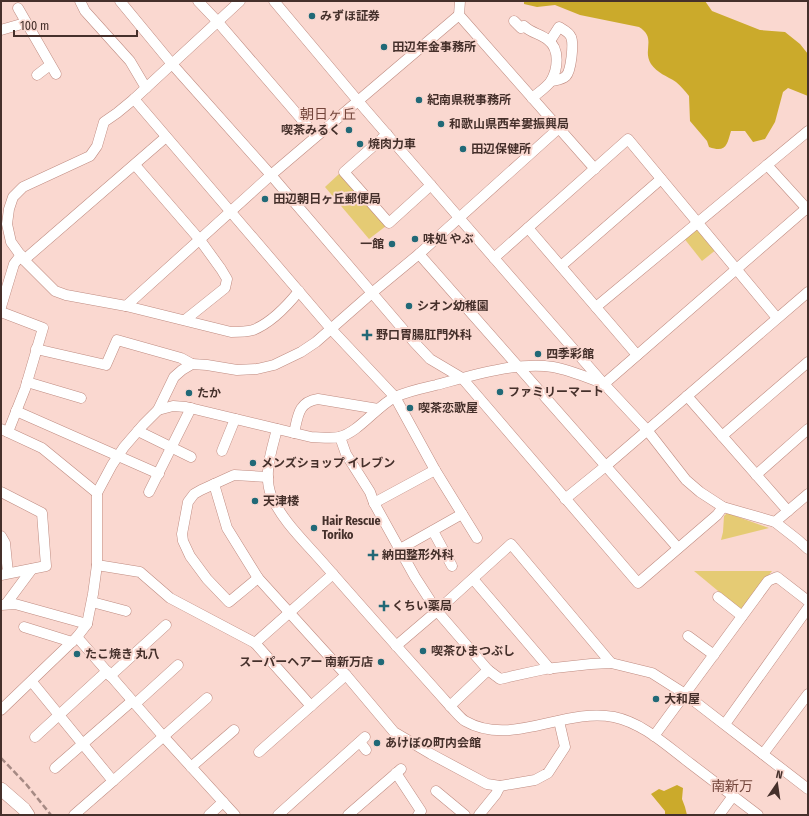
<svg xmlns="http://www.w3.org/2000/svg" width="809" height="816" font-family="'Fira Sans Condensed','Noto Sans JP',sans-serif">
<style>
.green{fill:#e5cb74}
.forest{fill:#cbaa2b}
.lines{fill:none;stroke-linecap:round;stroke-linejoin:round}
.minor-casing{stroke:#bf8b80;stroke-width:11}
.major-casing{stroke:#bf8b80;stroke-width:14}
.minor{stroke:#fff;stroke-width:10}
.major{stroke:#fff;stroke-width:13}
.rail{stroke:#a68a84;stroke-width:2.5;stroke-dasharray:6 3;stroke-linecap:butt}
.poi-dot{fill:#216977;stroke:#fad8d0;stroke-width:1.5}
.labels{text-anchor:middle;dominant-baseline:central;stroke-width:4;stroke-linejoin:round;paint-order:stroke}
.poi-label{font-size:12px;font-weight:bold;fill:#45302b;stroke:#fad8d0;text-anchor:start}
.quarter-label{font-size:14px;fill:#73453b;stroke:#fad8d0}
</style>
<rect width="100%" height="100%" fill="#fad8d0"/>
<g class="green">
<polygon points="339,174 386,226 369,239 325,187"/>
<polygon points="698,225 717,249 702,261 683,237"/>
<polygon points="727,513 769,528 721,540 723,532 724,516"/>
<polygon points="694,571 772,571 741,610"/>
</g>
<g class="forest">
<path d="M524,1h181l7,10 48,19 25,2 15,12 8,10v42l-20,-8 -5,4 -8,30 -10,17 -12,3 -8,-11h-14c-4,14 -5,22 -22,16l-2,-6 -17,-20 -1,-25c-4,-5 -8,-10 -13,-14 -9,-6 -19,-9 -25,-18 -9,-14 6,-26 -12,-37l-59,-12 -25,-10 -18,2 -13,-3z"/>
<polygon points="677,785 683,788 682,799 685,807 687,815 665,815 665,811 651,794 659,789 664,791"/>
</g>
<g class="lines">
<defs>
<g id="minor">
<polyline points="80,1 85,11 130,61 146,88"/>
<polyline points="120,1 172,64 271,175 414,342 430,359 462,378 638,583 717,515 723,507"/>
<polyline points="198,1 217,21 316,136"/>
<path d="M240,1l-106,98 -17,14 -13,9 -7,24 -7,10 -67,31 -10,10 -4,12 -2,15 4,18 13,18 31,31 11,4 60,11 105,26c8,0 15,0 22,-2 18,-7 34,-24 46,-39"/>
<polyline points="274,1 358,101 494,258 604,384 647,430 686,480 700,492 723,507 775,522 798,540 808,549"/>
<polyline points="460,1 459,15 595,169"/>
<polyline points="18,8 56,74"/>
<path d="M514,21l7,7 3,-2c7,7 17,8 24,14 12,9 10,29 3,41 -4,6 -13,12 -19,17"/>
<polyline points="1,30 25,23"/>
<path d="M550,41l9,-14c5,3 10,5 12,10 3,7 0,34 -5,39 -4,4 -10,4 -15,5"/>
<polyline points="37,75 50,65"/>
<polyline points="134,99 332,330 395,397 435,470 477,538"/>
<polyline points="387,134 344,172 389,223 431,185"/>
<polyline points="135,165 200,240 221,269 227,279 225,288 185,320"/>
<polyline points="767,165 808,210"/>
<polyline points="528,228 637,355"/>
<polyline points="419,254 678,548"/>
<polyline points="494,258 628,139 777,318"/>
<polyline points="24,260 166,137"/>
<polyline points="561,266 661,179"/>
<polyline points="126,306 271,175 459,15"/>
<polyline points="1,307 14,264 21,255"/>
<polyline points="596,307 808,131"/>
<polyline points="1,312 43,328 25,389 8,432"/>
<polyline points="36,349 106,365 117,340 181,358 192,364"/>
<polyline points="27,382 81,398"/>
<polyline points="604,384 808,207"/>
<polyline points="687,396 788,511"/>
<path d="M158,410l15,-4 13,1 125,30c9,0 19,2 28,0 19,-4 38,-31 56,-40 13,-6 28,-9 41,-12 34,-9 82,-24 117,-18 17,3 33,10 49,16"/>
<polyline points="16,411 159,474"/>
<polyline points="1,429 42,448 97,493"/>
<path d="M277,429c-5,20 -14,45 -6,66 10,25 36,49 54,70 41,47 83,94 125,141 5,5 10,12 15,15 47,27 99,-14 149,-4 29,6 53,29 77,47 22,17 45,34 67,51"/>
<polyline points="138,431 191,457"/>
<path d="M294,433c4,-17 4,-31 24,-34l60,10"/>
<polyline points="722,436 808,362"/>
<polyline points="340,437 346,454 370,492 374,503 415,577 437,611 488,670 500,679 545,669 591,664 611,663 652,673 685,694 808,789"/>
<polyline points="222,451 235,419"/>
<polyline points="756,475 808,429"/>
<polyline points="214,484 227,528 258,578 346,675 394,732 431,754 487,784 500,786 535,780 548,773 565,747 559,721"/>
<polyline points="1,492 42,513 46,566 1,575"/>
<polyline points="149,492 191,408"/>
<polyline points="565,499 607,465 808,292"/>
<polyline points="374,503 435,470"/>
<polyline points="775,522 808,494"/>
<polyline points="433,531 452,566"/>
<polyline points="1,536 5,543 8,573"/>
<polyline points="400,549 462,514"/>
<polyline points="97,565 140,572 170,598 255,643 333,574"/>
<polyline points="258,578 229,602 207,579 190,556 183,541 182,534 188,502 194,494 201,490 234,475 268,477"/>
<polyline points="473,579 550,669"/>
<polyline points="718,597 742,616"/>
<polyline points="92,602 126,611"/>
<polyline points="6,604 32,569"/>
<polyline points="1,605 15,604 87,624"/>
<polyline points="24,627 72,642"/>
<polyline points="688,636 714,655"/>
<polyline points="77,637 163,736 235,815"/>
<polyline points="255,643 311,706"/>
<polyline points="396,646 437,611 511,544 611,663"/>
<polyline points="110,676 166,625"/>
<polyline points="32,682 113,781 207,698"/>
<polyline points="135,704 178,665"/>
<polyline points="450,706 488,670"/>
<polyline points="1,710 77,637 87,624 93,594 97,565 97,493 112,465 124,447 143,425 158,410 174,377 182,370 192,364 207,365 237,370 257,369 274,365 301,352 316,342 373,292 419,254 559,128"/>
<polyline points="725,724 808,608"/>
<polyline points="654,736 768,581 777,577 808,601"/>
<polyline points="35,737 107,671"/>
<polyline points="360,742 366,750"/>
<polyline points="259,752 346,675"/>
<polyline points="763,754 808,694"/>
<polyline points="191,767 234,730"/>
<polyline points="55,768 132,701"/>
<polyline points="396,773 421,811 418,815"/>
<polyline points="436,791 465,815"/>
<polyline points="74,815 113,781"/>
<polyline points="209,815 223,802"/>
<polyline points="278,815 365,737"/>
<polyline points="348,815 401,769"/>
<polyline points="479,815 496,794 500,786"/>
<polyline points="719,815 733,796"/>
</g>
<polyline id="major" points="1,789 24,809 28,815"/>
</defs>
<use href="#minor" class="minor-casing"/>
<use href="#major" class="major-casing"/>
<use href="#minor" class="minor"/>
<use href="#major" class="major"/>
<polyline class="rail" points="1,758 26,784 51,815"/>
</g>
<g class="poi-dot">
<circle cx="312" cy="16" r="4"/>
<circle cx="384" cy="47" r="4"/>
<circle cx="419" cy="100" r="4"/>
<circle cx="441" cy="124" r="4"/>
<circle cx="349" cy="130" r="4"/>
<circle cx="360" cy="144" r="4"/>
<circle cx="463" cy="149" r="4"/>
<circle cx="265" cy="199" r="4"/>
<circle cx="415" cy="239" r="4"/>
<circle cx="392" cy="244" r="4"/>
<circle cx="409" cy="306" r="4"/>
<path d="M365 329h4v4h4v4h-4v4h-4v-4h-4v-4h4z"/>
<circle cx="538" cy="354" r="4"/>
<circle cx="500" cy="392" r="4"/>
<circle cx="189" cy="393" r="4"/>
<circle cx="410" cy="408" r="4"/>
<circle cx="253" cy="463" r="4"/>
<circle cx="255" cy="501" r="4"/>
<circle cx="314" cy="528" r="4"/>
<path d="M371 549h4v4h4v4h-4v4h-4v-4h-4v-4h4z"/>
<path d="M382 600h4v4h4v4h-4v4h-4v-4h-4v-4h4z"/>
<circle cx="423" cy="651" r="4"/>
<circle cx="77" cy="654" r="4"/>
<circle cx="381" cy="662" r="4"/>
<circle cx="656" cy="699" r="4"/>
<circle cx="377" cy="743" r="4"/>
</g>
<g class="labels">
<g class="poi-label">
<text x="320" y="16">みずほ証券</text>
<text x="392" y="47">田辺年金事務所</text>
<text x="427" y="100">紀南県税事務所</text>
<text x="449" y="124">和歌山県西牟婁振興局</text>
<text x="341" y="130" text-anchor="end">喫茶みるく</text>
<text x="368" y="144">焼肉力車</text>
<text x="471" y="149">田辺保健所</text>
<text x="273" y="199">田辺朝日ヶ丘郵便局</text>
<text x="423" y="239">味処 やぶ</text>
<text x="384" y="244" text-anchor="end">一館</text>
<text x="417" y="306">シオン幼稚園</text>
<text x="376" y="335">野口胃腸肛門外科</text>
<text x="546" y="354">四季彩館</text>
<text x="508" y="392">ファミリーマート</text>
<text x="197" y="393">たか</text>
<text x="418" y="408">喫茶恋歌屋</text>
<text x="261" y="463">メンズショップ イレブン</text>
<text x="263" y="501">天津楼</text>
<text x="322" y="521">Hair Rescue<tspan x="322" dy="14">Toriko</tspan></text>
<text x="382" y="555">納田整形外科</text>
<text x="392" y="606">くちい薬局</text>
<text x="431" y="651">喫茶ひまつぶし</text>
<text x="85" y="654">たこ焼き 丸八</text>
<text x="373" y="662" text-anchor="end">スーパーヘアー 南新万店</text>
<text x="664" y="699">大和屋</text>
<text x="385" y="743">あけぼの町内会館</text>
</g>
<g class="quarter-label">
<text x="328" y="114">朝日ヶ丘</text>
<text x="732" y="786">南新万</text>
</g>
</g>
<rect width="809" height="816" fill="none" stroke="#45302b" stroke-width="4"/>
<g transform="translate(777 784) rotate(13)" stroke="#fad8d0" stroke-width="3" paint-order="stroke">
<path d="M0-3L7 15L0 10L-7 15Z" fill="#45302b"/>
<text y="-6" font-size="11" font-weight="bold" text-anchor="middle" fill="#45302b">N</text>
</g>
<path d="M14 30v6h123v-6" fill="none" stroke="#45302b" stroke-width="2"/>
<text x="20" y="30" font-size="12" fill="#45302b" stroke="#fad8d0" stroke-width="3" paint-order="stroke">100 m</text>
</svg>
